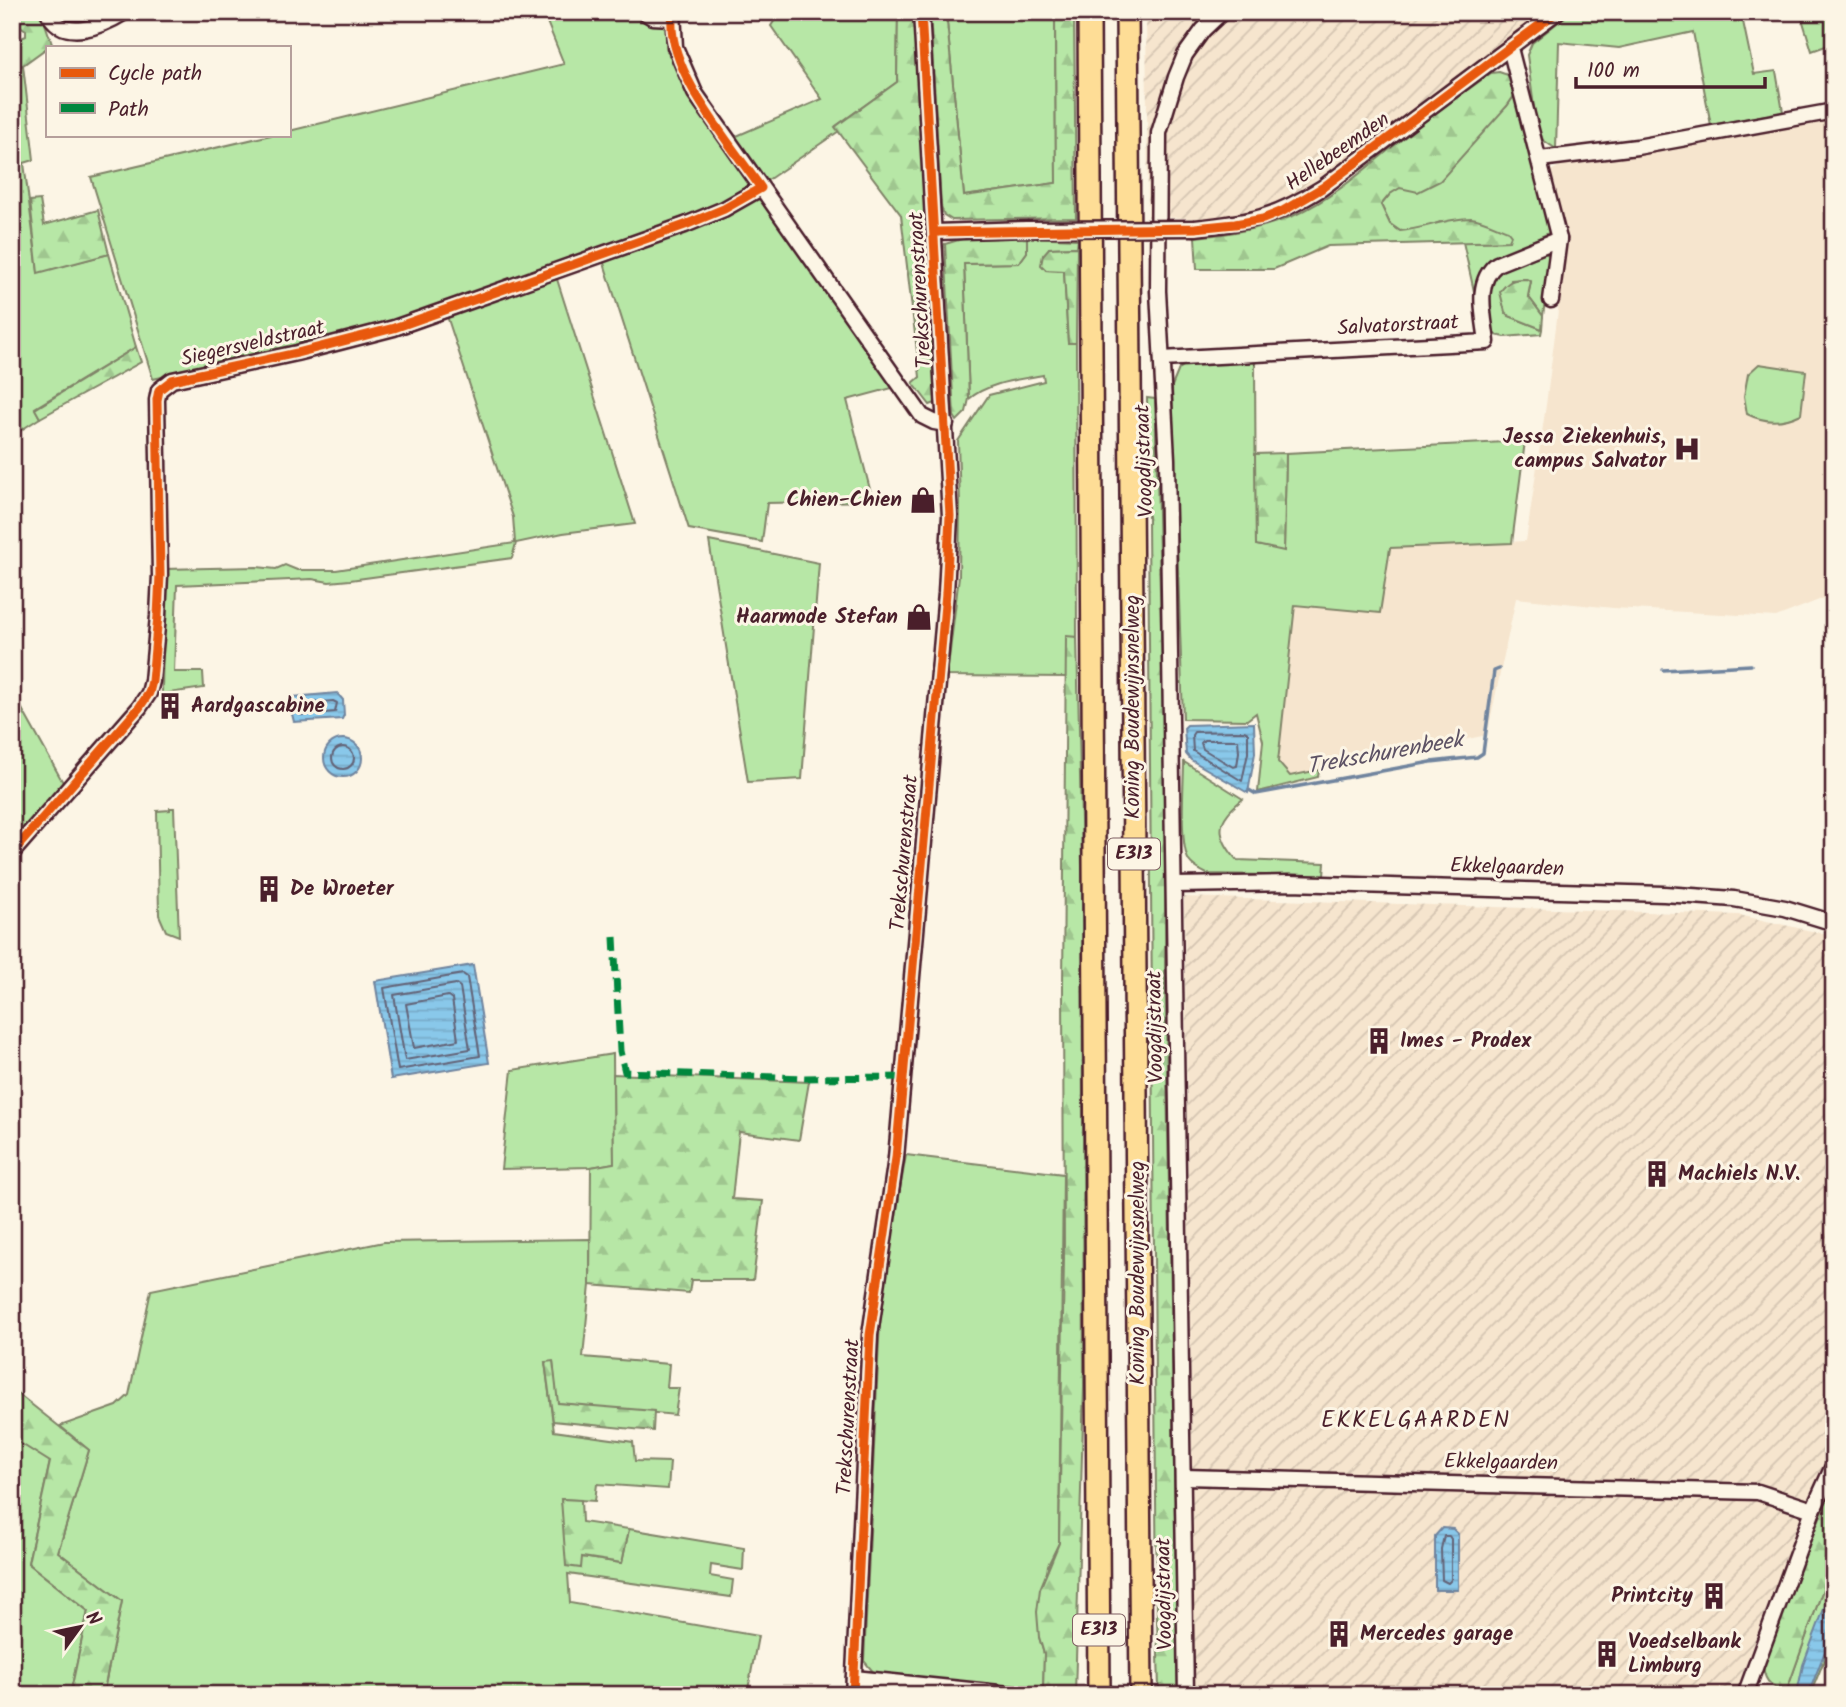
<svg xmlns="http://www.w3.org/2000/svg" width="1846" height="1707" font-family="Kalam,sans-serif">
<style>
.built{fill:#f6e5ce}
.industrial{fill:url(#industrial-furrows)}
.green{fill:#b7e7a6;stroke:#808368;stroke-width:2}
.forest{fill:url(#forest-firs);stroke:#808368;stroke-width:2}
.water{fill:url(#water-rules);stroke:#70849e;stroke-width:2}
.lines{fill:none;stroke-linecap:round;stroke-linejoin:round}
.shore{stroke:#636377;stroke-width:2}
.stream{stroke:#70849e;stroke-width:3.5}
.minor-casing{stroke:#4a1f2b;stroke-width:19}
.highway-casing{stroke:#4a1f2b;stroke-width:26}
.minor{stroke:#fcf5e5;stroke-width:14}
.highway{stroke:#fedd96;stroke-width:21}
.minor-bridge-casing{stroke:#4a1f2b;stroke-width:19;stroke-linecap:butt}
.minor-bridge{stroke:#fcf5e5;stroke-width:14}
.quiet{stroke:#00873e;stroke-width:7;stroke-dasharray:14 7;stroke-linecap:butt}
.cycleway-casing{stroke:#fcf5e5;stroke-width:13}
.cycleway{stroke:#e8590c;stroke-width:9}
.labels{text-anchor:middle;dominant-baseline:central;stroke-width:6;stroke-linejoin:round;paint-order:stroke}
.shield{fill:#fcf5e5;stroke:#7f5f63;stroke-width:2}
.shield-label{font-size:19px;font-weight:bold;fill:#4a1f2b}
.street-label{font-size:21px;fill:#4a1f2b;stroke:#fcf5e5}
.poi-label{font-size:21px;font-weight:bold;fill:#4a1f2b;stroke:#fcf5e5;text-anchor:start}
.water-label{font-size:23px;font-style:italic;fill:#5d5264;stroke:#fcf5e5}
.neighbourhood-label{font-size:23px;letter-spacing:2px;fill:#4a1f2b;stroke:#fcf5e5}
</style>
<defs>
<pattern id="industrial-furrows" width="10" height="10" patternUnits="userSpaceOnUse" patternTransform="scale(1.75)"><rect width="10" height="10" fill="#f6e5ce"/><path d="M-1 1l2-2M0 10L10 0M9 11l2-2" fill="none" stroke="#d4c4b1"/></pattern>
<pattern id="forest-firs" width="22" height="20" patternUnits="userSpaceOnUse" patternTransform="scale(1.75)"><rect width="22" height="20" fill="#b7e7a6"/><path d="M5 1l3.5 6h-7zM16 11l3.5 6h-7z" fill="#9fc68f"/></pattern>
<pattern id="water-rules" width="6" height="5" patternUnits="userSpaceOnUse" patternTransform="scale(1.75)"><rect width="6" height="5" fill="#89c8ea"/><path d="M0 2.5h6" fill="none" stroke="#78abc9"/></pattern>
</defs>
<rect width="100%" height="100%" fill="#fcf5e5"/>
<filter id="ink" filterUnits="userSpaceOnUse"><feTurbulence type="fractalNoise" baseFrequency=".0143" numOctaves="2"/><feDisplacementMap in="SourceGraphic" scale="14" xChannelSelector="R" yChannelSelector="G"/><feConvolveMatrix kernelMatrix="1 2 1 2 8 2 1 2 1" color-interpolation-filters="sRGB"/></filter>
<g filter="url(#ink)">
<polygon class="built" points="1834,119 1834,596 1824,598 1776,617 1613,608 1516,598 1487,735 1290,776 1278,762 1295,604 1390,548 1526,541 1546,405 1567,240 1554,194 1551,171 1568,161 1659,152 1680,146 1805,122"/>
<g class="industrial">
<polygon points="1146,12 1543,12 1363,148 1286,200 1259,210 1227,218 1193,218 1148,217"/>
<polygon points="1184,897 1739,915 1834,936 1834,1441 1804,1507 1735,1695 1195,1695"/>
</g>
<g class="green">
<polygon points="543,12 632,12 647,21 661,24 668,30 679,75 715,133 749,181 748,189 684,220 384,327 153,379 91,177 271,135 289,135 289,131 564,64"/>
<polygon points="780,12 898,12 897,82 836,126 839,131 765,182 732,138 822,99 771,26"/>
<polygon points="946,12 1055,12 1056,183 964,196"/>
<polygon points="1571,12 1741,12 1754,74 1776,71 1783,112 1711,125 1693,32 1619,48 1559,42 1556,149 1543,140 1536,122 1527,55 1532,43"/>
<polygon points="1800,12 1834,12 1834,43 1812,51"/>
<polygon points="23,65 34,160 24,163 38,272 109,254 136,347 35,408 40,418 12,436 12,68"/>
<polygon points="1516,93 1533,170 1550,223 1549,233 1495,259 1478,309 1463,242 1509,241 1440,222 1421,229 1400,231 1390,224 1381,205 1390,194 1400,187 1418,191 1507,106"/>
<polygon points="760,199 765,202 896,387 847,400 873,501 767,503 762,542 689,529 603,260 752,200"/>
<path d="M1027,237l51,2 -1,8 -28,1 -3,22 18,1 4,72h8l1,294h-11v40l-119,-1 12,-100 1,-72 -2,-63 31,-46 55,-14 -1,-6c-25,5 -54,7 -74,24l-5,-135 55,-1 8,-11z"/>
<path d="M1543,252l8,4 -8,60 -15,-20 3,-14 -5,-3 -15,1 -6,32 4,4 33,13 -1,5 -36,3 -10,-2c-7,-18 -15,-50 1,-64 8,-8 36,-14 47,-19z"/>
<polygon points="556,276 635,524 563,533 516,543 512,558 350,580 329,582 312,579 177,585 174,672 203,672 204,688 162,694 164,569 257,567 276,569 285,565 297,570 336,570 515,543 513,517 446,313"/>
<polygon points="1248,359 1255,363 1256,545 1284,550 1286,453 1525,441 1512,543 1390,548 1380,613 1295,605 1278,762 1290,776 1319,770 1318,777 1258,792 1263,741 1256,713 1247,720 1183,719 1172,386 1179,369 1188,363"/>
<path d="M1759,364l47,7 -5,43c-18,9 -36,9 -54,0l-3,-18 4,-22z"/>
<polygon points="709,541 819,563 802,779 748,782"/>
<polygon points="12,691 65,786 12,845"/>
<path d="M1184,762l59,37c-26,20 -29,35 -6,61l88,3 -1,13 -117,-2c-6,-3 -14,-7 -18,-13 -10,-16 -5,-77 -5,-99z"/>
<polygon points="170,808 174,808 179,936 166,931 159,915 157,811 170,810"/>
<polygon points="613,1054 614,1163 591,1167 501,1169 512,1070"/>
<polygon points="906,1155 1063,1174 1059,1543 1048,1565 1039,1637 1044,1654 1043,1691 875,1674 864,1661 881,1298"/>
<polygon points="590,1239 590,1285 583,1357 669,1364 667,1388 679,1388 675,1415 557,1403 553,1362 545,1362 554,1431 633,1442 635,1461 670,1462 668,1489 597,1484 595,1501 561,1499 564,1521 582,1557 622,1563 629,1529 744,1548 743,1570 711,1565 710,1576 733,1580 731,1597 568,1574 570,1603 758,1636 747,1695 103,1695 122,1601 58,1552 89,1450 60,1426 117,1406 129,1395 151,1290 384,1242"/>
<polygon points="12,1438 50,1461 28,1563 88,1611 70,1695 12,1695"/>
<polygon points="1834,1558 1834,1636 1810,1695 1786,1693"/>
</g>
<g class="forest">
<polygon points="12,12 41,12 52,44 23,65 12,68 12,42 26,36 26,30 12,21"/>
<polygon points="898,12 915,12 938,402 930,405 913,383 920,377 901,215 835,127 897,82"/>
<polygon points="930,12 946,12 964,196 1056,183 1055,12 1074,12 1076,218 952,220 944,215 941,206"/>
<path d="M1499,72l9,3 8,18 -9,13 -67,75 -22,11 -18,-4 -10,6 -9,11 9,19 10,7c24,-2 47,-13 71,-13 11,1 26,9 37,13l3,4 -2,6 -181,5 -54,23h-77l-2,-32c35,-3 68,-8 100,-22 38,-17 69,-45 101,-71 31,-25 63,-48 95,-71z"/>
<polygon points="40,200 44,225 98,210 109,254 38,273 30,201"/>
<polygon points="1027,237 1027,252 1019,263 964,264 969,399 966,412 957,421 954,416 945,244 962,239"/>
<polygon points="1077,247 1076,343 1068,343 1064,271 1046,270 1041,265 1043,255 1049,248"/>
<path d="M1526,279l5,2 -3,15 15,20 -1,13 -33,-13 -4,-4 -5,-20c8,-11 13,-13 26,-13z"/>
<polygon points="136,347 141,362 40,418 35,409"/>
<polygon points="1147,398 1155,399 1166,822 1165,963 1178,1689 1159,1689 1157,1619"/>
<polygon points="1286,453 1284,551 1256,545 1255,454"/>
<polygon points="1066,636 1077,637 1082,867 1084,1387 1075,1694 1043,1691 1044,1654 1039,1637 1037,1612 1040,1589 1059,1543 1064,1258 1063,987"/>
<polygon points="613,1074 809,1082 799,1140 739,1132 732,1199 763,1201 753,1280 691,1280 689,1293 590,1285 591,1167 614,1163"/>
<polygon points="553,1361 558,1403 654,1411 653,1431 553,1421 545,1362"/>
<polygon points="12,1389 89,1450 58,1552 122,1601 103,1695 70,1695 88,1611 28,1563 50,1462 12,1438"/>
<path d="M1834,1482v76l-48,135c-17,-8 -23,-12 -23,-32z"/>
<polygon points="561,1499 581,1500 582,1522 629,1529 622,1563 582,1557 581,1568 566,1566"/>
</g>
<g class="water">
<polygon points="337,693 343,700 344,715 342,719 294,722 289,702 293,697"/>
<polygon points="1254,723 1255,753 1248,793 1191,760 1186,754 1184,728 1187,725"/>
<circle cx="343" cy="758" r="19"/>
<polygon points="473,965 489,1063 391,1079 375,981"/>
<polygon points="1442,1528 1453,1529 1458,1534 1458,1590 1435,1590 1435,1536"/>
<polygon points="1834,1582 1834,1628 1808,1695 1797,1693 1803,1665"/>
</g>
<g class="lines">
<g class="shore">
<polygon points="333,701 337,703 335,712 301,715 298,713 297,707 299,704"/>
<polygon points="1244,731 1248,733 1248,753 1242,781 1193,751 1192,735 1194,732"/>
<polygon points="1204,740 1238,740 1239,752 1237,766 1233,767 1203,749 1201,743"/>
<circle cx="343" cy="758" r="11"/>
<polygon points="463,974 467,977 480,1056 398,1070 384,988"/>
<polygon points="456,984 460,987 470,1049 405,1060 394,995"/>
<polygon points="448,996 452,999 458,1040 414,1048 406,1004"/>
<polygon points="1444,1536 1449,1536 1451,1539 1451,1580 1448,1583 1442,1580 1441,1549"/>
</g>
<g class="stream">
<polyline points="1663,670 1751,665"/>
<polyline points="1249,790 1256,794 1431,762 1477,757 1483,753 1494,671 1499,669"/>
</g>
<defs>
<g id="minor">
<path d="M48,12c15,32 56,13 77,0"/>
<polyline points="644,12 652,17 672,18"/>
<polyline points="673,12 675,47 695,93 922,416 934,422 946,424"/>
<polyline points="1510,48 1559,239 1551,300"/>
<polyline points="1540,159 1637,147 1834,111"/>
<path d="M1195,228c56,-6 79,-10 127,-40l235,-176"/>
<polyline points="935,232 1027,229"/>
<path d="M1162,359l325,-17c-3,-26 -13,-60 10,-78l62,-25"/>
<polyline points="12,853 139,708 149,693 152,681 158,616 160,575 157,400 159,390 172,380 297,353 394,328 685,225 724,209 761,188"/>
<polyline points="1175,885 1290,883 1664,894 1734,899 1785,908 1834,923"/>
<polyline points="1184,1477 1758,1492 1813,1510"/>
<polyline points="854,1678 1019,1695"/>
<polyline points="853,1695 870,1335 896,1158 946,593 950,516 921,12"/>
<polyline points="1186,1695 1167,459 1158,291 1159,133 1176,77 1185,55 1203,30 1222,12"/>
<polyline points="1745,1695 1813,1510 1834,1464"/>
</g>
<g id="highway">
<polyline points="1089,12 1099,1695"/>
<polyline points="1127,12 1141,1695"/>
</g>
</defs>
<use href="#minor" class="minor-casing"/>
<use href="#highway" class="highway-casing"/>
<use href="#minor" class="minor"/>
<use href="#highway" class="highway"/>
<defs>
<polyline id="minor-bridge" points="1027,229 1195,228"/>
</defs>
<use href="#minor-bridge" class="minor-bridge-casing"/>
<use href="#minor-bridge" class="minor-bridge"/>
<polyline class="quiet" points="614,937 620,1051 625,1072 805,1078 903,1077"/>
<defs>
<g id="cycleway">
<polyline points="935,232 1195,228 1235,224 1263,219 1283,211 1322,188 1557,12"/>
<path d="M12,853l127,-145 10,-15 3,-12 6,-65 2,-41 -3,-175 2,-10 13,-10 125,-27 97,-25 291,-103 39,-16 37,-21c-29,-42 -99,-122 -88,-176"/>
<polyline points="853,1695 870,1335 896,1158 946,593 950,516 921,12"/>
</g>
</defs>
<use href="#cycleway" class="cycleway-casing"/>
<use href="#cycleway" class="cycleway"/>
</g>
</g>
<defs>
<symbol id="hospital-bare" viewBox="-9 -9 18 18"><path d="M-5-5h3v3.5h4V-5h3V5h-3V1.5h-4V5h-3Z" fill="#4a1f2b" stroke="#fcf5e5" stroke-width="2.5" paint-order="stroke"/></symbol>
<symbol id="shop-bare" viewBox="-9 -9 18 18"><path d="M-5-2.5h2.3a2.7 3.5 0 0 1 5.4 0H5L5.5 6h-11ZM-1.5-2.5h3a1.5 2.3 0 0 0-3 0Z" fill="#4a1f2b" stroke="#fcf5e5" stroke-width="2.5" paint-order="stroke"/></symbol>
<symbol id="building-bare" viewBox="-9 -9 18 18"><path d="M-4-6H4V6H1V3H-1V6H-4ZM-2.5-4.3h1.7v1.8h-1.7ZM.8-4.3h1.7v1.8H.8ZM-2.5-1h1.7V.8h-1.7ZM.8-1h1.7V.8H.8Z" fill="#4a1f2b" stroke="#fcf5e5" stroke-width="2.5" paint-order="stroke"/></symbol>
</defs>
<g fill-rule="evenodd">
<use href="#hospital-bare" x="1668" y="430" width="38" height="38"/>
<use href="#shop-bare" x="904" y="481" width="38" height="38"/>
<use href="#shop-bare" x="900" y="598" width="38" height="38"/>
<use href="#building-bare" x="151" y="687" width="38" height="38"/>
<use href="#building-bare" x="250" y="870" width="38" height="38"/>
<use href="#building-bare" x="1360" y="1022" width="38" height="38"/>
<use href="#building-bare" x="1638" y="1155" width="38" height="38"/>
<use href="#building-bare" x="1695" y="1577" width="38" height="38"/>
<use href="#building-bare" x="1320" y="1615" width="38" height="38"/>
<use href="#building-bare" x="1588" y="1635" width="38" height="38"/>
</g>
<g class="labels">
<g class="shield">
<rect x="1108" y="838.5" width="52" height="31" rx="5"/>
<rect x="1073" y="1614.5" width="52" height="31" rx="5"/>
</g>
<g class="shield-label">
<text x="1134" y="854">E313</text>
<text x="1099" y="1630">E313</text>
</g>
<g class="street-label">
<text transform="translate(1338 152) rotate(-35)">Hellebeemden</text>
<text transform="translate(921 290) rotate(-93)">Trekschurenstraat</text>
<text transform="translate(1398 326) rotate(-3)">Salvatorstraat</text>
<text transform="translate(253 344) rotate(-13)">Siegersveldstraat</text>
<text transform="translate(1145 461) rotate(-92)">Voogdijstraat</text>
<text transform="translate(1133 707) rotate(-90)">Koning Boudewijnsnelweg</text>
<text transform="translate(905 853) rotate(-85)">Trekschurenstraat</text>
<text transform="translate(1507 868) rotate(2)">Ekkelgaarden</text>
<text transform="translate(1156 1027) rotate(-91)">Voogdijstraat</text>
<text transform="translate(1138 1273) rotate(-90)">Koning Boudewijnsnelweg</text>
<text transform="translate(849 1417) rotate(-87)">Trekschurenstraat</text>
<text transform="translate(1501 1463) rotate(1)">Ekkelgaarden</text>
<text transform="translate(1165 1594) rotate(-91)">Voogdijstraat</text>
</g>
<g class="poi-label">
<text x="1666" y="437" text-anchor="end">Jessa Ziekenhuis,<tspan x="1666" dy="24">campus Salvator</tspan></text>
<text x="902" y="500" text-anchor="end">Chien-Chien</text>
<text x="898" y="617" text-anchor="end">Haarmode Stefan</text>
<text x="191" y="706">Aardgascabine</text>
<text x="290" y="889">De Wroeter</text>
<text x="1400" y="1041">Imes - Prodex</text>
<text x="1678" y="1174">Machiels N.V.</text>
<text x="1693" y="1596" text-anchor="end">Printcity</text>
<text x="1360" y="1634">Mercedes garage</text>
<text x="1628" y="1642">Voedselbank<tspan x="1628" dy="24">Limburg</tspan></text>
</g>
<g class="water-label">
<text transform="translate(1385 754) rotate(-10)">Trekschurenbeek</text>
</g>
<g class="neighbourhood-label">
<text x="1416" y="1421">EKKELGAARDEN</text>
</g>
</g>
<rect width="1846" height="1707" fill="none" stroke="#fcf5e5" stroke-width="42"/>
<rect x="21" y="21" width="1804" height="1665" fill="none" stroke="#4a1f2b" stroke-width="2.5" filter="url(#ink)"/>
<rect x="46" y="46" width="245" height="91" fill="#fcf5e5" stroke="#b59f9b" stroke-width="2"/>
<rect x="60" y="68" width="35" height="10" fill="#e8590c" stroke="#b59f9b" stroke-width="2"/>
<text x="108" y="80" font-size="21" fill="#4a1f2b">Cycle path</text>
<rect x="60" y="103" width="35" height="10" fill="#00873e" stroke="#b59f9b" stroke-width="2"/>
<text x="108" y="116" font-size="21" fill="#4a1f2b">Path</text>
<g transform="translate(80 1627) rotate(57)" stroke="#fcf5e5" stroke-width="5" paint-order="stroke">
<path d="M0-5L12 26L0 18L-12 26Z" fill="#4a1f2b"/>
<text y="-10" font-size="19" font-weight="bold" text-anchor="middle" fill="#4a1f2b">N</text>
</g>
<path d="M1576 77v10h189v-10" fill="none" stroke="#4a1f2b" stroke-width="3.5"/>
<text x="1587" y="77" font-size="21" fill="#4a1f2b" stroke="#fcf5e5" stroke-width="5" paint-order="stroke">100 m</text>
</svg>
